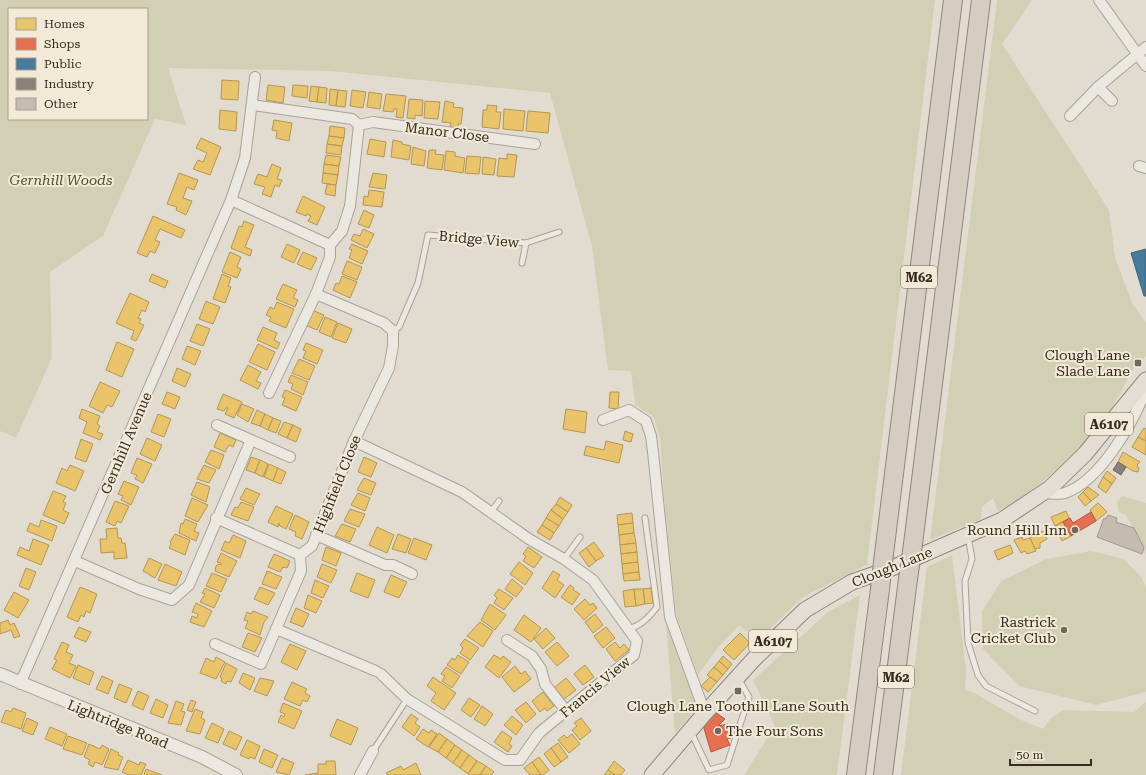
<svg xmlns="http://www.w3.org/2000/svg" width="1146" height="775" font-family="'Roboto Serif',serif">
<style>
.green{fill:#d2d0b4;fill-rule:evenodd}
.homes{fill:#e9c46a;stroke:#b39654}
.shops{fill:#e76f51;stroke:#b25b43}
.public{fill:#457b9d;stroke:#406378}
.industry{fill:#8a817c;stroke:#716761}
.building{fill:#c6bbb1;stroke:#a2988f}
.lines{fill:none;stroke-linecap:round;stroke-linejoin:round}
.service-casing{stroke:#a8a298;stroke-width:7}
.minor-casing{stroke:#a8a298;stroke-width:12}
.tertiary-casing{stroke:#a8a298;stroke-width:14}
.primary-casing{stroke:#8e877f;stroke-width:17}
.motorway-casing{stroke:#8e877f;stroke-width:20}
.service{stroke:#ebe8e1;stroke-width:5}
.minor{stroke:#ebe8e1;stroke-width:10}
.tertiary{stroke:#ebe8e1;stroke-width:12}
.primary{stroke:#e3ddd3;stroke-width:15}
.motorway{stroke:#d5cdc1;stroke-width:18}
.motorway-bridge-casing{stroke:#8e877f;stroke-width:20;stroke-linecap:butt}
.motorway-bridge{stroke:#d5cdc1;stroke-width:18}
.poi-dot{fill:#72695e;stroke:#f2e9d7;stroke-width:1.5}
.labels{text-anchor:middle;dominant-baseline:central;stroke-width:4;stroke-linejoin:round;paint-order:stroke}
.shield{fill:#f2e9d7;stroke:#6e6458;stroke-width:1}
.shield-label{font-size:13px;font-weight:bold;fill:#362b21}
.street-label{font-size:14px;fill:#362b21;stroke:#f2e9d7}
.park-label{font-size:14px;font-style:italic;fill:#48512a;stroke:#f2e9d7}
.poi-label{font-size:14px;fill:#362b21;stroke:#f2e9d7;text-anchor:end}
</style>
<rect width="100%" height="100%" fill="#e2dcd0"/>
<g class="green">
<path d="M0,0h935l-68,565 -64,32 -45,43 -19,-15 -24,26 -17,24 -22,-61 -12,-116 -4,-61 -7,-21 -18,-11 -4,-34 -23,-1 -16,-123 -42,-154 -220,-22 -162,-3 18,57 -31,-6 -52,117 -53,36 2,86 -36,80 -16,-7zM9,9h138v110h-138z"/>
<path d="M997,0h35l-30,44 107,166 6,47 17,46 14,20v33l-20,21 2,2c-6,10 -11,20 -17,30 -30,43 -68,77 -113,102l-5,-13 -11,9 -1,12 -51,21z"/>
<polygon points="1122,496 1146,503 1146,555 1144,548 1126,515 1119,512 1117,502"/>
<polygon points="1091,551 1124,559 1142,578 1146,588 1146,692 1096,705 1019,686 983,649 982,611 1001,581 1046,559"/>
<polygon points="952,555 966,670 965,690 973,692 1019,719 1043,729 1051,718 1063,710 1134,712 1146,702 1146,775 901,775 927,567"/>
<polygon points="860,595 837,775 744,775 775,726 753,680 828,612"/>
<polygon points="665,613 700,705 675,733"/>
</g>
<g class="homes">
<polygon points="222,80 239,81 238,100 221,99"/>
<polygon points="268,85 285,87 283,103 266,100"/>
<polygon points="293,85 308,86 307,98 292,96"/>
<polygon points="311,86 319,87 317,102 309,101"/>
<polygon points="319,87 327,88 326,103 317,102"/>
<polygon points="330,89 338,90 336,106 329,105"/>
<polygon points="338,90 347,91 345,107 336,106"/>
<polygon points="352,90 366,92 363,108 350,106"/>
<polygon points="369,92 382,94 380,109 367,107"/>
<polygon points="386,94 406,96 403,118 396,117 397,109 394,109 393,112 383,111"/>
<polygon points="409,99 423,100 422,116 415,115 415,119 407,118"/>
<polygon points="425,101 440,102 438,119 424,118"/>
<polygon points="445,101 454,103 453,107 463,108 461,124 458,124 458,128 450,127 451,123 442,122"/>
<polygon points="487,105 497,106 496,112 501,112 499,129 482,127 483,110 487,110"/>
<polygon points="504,109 525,111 523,131 503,129"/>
<polygon points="220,110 237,112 236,131 219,129"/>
<polygon points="528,111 550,113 548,133 526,131"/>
<polygon points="274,120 292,123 289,141 276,138 277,131 272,130"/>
<polygon points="330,126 345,128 344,138 329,136"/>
<polygon points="329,136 344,138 342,146 327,144"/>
<polygon points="201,138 221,147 210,175 193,169 198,160 203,162 207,153 196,148"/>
<polygon points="370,139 386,142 384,157 367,154"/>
<polygon points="393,140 402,142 402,144 411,146 409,160 391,157"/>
<polygon points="327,144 342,146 341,155 326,153"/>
<polygon points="413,147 426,151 424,166 411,164"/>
<polygon points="429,150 436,150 435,154 444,155 442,170 427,168"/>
<polygon points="446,151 455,152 455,156 465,158 463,173 444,170"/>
<polygon points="507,154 517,155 514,177 497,176 499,158 507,159"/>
<polygon points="326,155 341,157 339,166 324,164"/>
<polygon points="467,156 481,157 479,174 465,173"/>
<polygon points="483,157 496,159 494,175 482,174"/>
<polygon points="272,164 281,168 277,179 282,180 279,187 275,185 271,197 262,194 265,187 254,184 258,174 267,177"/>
<polygon points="324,164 339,166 338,175 323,173"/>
<polygon points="179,173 198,180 194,190 187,187 183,198 192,201 186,215 176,210 177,207 167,204"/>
<polygon points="323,173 338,175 336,185 322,183"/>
<polygon points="373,173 387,175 385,189 369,187"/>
<polygon points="327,184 336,185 335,196 325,194"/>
<polygon points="369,190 384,192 382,207 363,205 364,196 368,197"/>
<polygon points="303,196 325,207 317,225 308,221 311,216 307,214 306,216 296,212"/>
<polygon points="364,210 374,215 369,228 358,224"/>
<polygon points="153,216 185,230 181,238 160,229 155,240 160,242 155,253 150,251 147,257 137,253"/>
<polygon points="244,221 254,225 245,247 252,250 250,256 231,248 239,226 242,227"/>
<polygon points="363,229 374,234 367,248 351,240 354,234 360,236"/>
<polygon points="287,244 300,250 294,263 281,257"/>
<polygon points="352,244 368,251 362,264 349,258 352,250 349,249"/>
<polygon points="230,252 241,257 237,267 241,269 237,278 222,272"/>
<polygon points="303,252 317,258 311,270 297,264"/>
<polygon points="347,261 362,267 357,280 342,274"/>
<polygon points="152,274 168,281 165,288 149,281"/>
<polygon points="222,274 231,278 228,286 231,287 225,303 213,299"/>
<polygon points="342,276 357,282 350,298 333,290 336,283 339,284"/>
<polygon points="283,284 297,290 293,298 298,300 295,307 276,299"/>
<polygon points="130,293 149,302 145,312 142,310 138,318 141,319 139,323 144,325 136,341 131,339 134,331 116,323"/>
<polygon points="206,301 220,307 213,324 199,319"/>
<polygon points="277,302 294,309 286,328 269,321 271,317 266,315 270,307 274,309"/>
<polygon points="312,310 324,315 317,330 305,325"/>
<polygon points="325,317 337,322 331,337 319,332"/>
<polygon points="338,323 352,329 346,343 332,338"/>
<polygon points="197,324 210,329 203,346 190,341"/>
<polygon points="263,327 277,333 274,340 280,343 277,349 257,340"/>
<polygon points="117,342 134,349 122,377 106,370"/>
<polygon points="306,343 323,350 317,364 303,358 306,351 303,350"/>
<polygon points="258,344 275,352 267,370 249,362"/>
<polygon points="187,346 201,351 195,365 182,359"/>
<polygon points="299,359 315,366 309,380 292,373"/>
<polygon points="248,365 261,372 256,381 261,383 258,389 240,380"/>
<polygon points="177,368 191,374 185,387 172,381"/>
<polygon points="291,375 308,382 303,395 291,389 293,384 288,382"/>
<polygon points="100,382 120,391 112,407 107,405 103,413 89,406"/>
<polygon points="285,390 302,397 296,411 282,405 285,398 282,397"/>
<polygon points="167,392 180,397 175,409 162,404"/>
<polygon points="610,392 619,392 618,409 609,408"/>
<polygon points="223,394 242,402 234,418 225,414 228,408 226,408 224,411 217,409"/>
<polygon points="242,404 254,409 248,422 237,415"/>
<polygon points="82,409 100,416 97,424 100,426 97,432 103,434 100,440 83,433 87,422 79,418"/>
<polygon points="566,409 587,412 585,433 563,429"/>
<polygon points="257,410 265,414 260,426 251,423"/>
<polygon points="158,414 171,419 164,437 151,432"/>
<polygon points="265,414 273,418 268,430 260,426"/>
<polygon points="273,418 281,421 276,433 268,430"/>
<polygon points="284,422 293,425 287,438 278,434"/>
<polygon points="293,425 301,429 296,442 287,438"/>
<polygon points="1144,428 1146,429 1146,441 1138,437"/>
<polygon points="625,431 633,434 631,442 623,440"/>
<polygon points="220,433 236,440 233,447 229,445 225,452 214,447"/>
<polygon points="1138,437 1146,441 1146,455 1132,447"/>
<polygon points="147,438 162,445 155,461 140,454"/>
<polygon points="81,439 93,444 86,462 75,458"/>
<polygon points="606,441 623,445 619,463 584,455 586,446 604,450"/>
<polygon points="211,450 224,455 219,469 205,462"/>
<polygon points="1123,452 1140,462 1137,465 1139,469 1138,472 1133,471 1118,462"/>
<polygon points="251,457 260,460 255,473 246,470"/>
<polygon points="364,457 377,463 371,477 358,472"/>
<polygon points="137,458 152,464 143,483 135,479 137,475 131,473"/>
<polygon points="260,460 268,464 263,477 255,473"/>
<polygon points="269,464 278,468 273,481 264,477"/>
<polygon points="70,465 84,471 75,491 56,483 62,468 67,471"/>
<polygon points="204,465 216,470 209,483 197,479"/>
<polygon points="278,468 286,472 281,484 273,481"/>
<polygon points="1107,471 1116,478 1112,484 1103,477"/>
<polygon points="1103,477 1112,484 1106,493 1098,487"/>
<polygon points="364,478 376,483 371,495 357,490"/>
<polygon points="124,481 139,487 131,505 121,500 123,496 118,494"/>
<polygon points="197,482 210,487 206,502 191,495"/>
<polygon points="1088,487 1099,495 1091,501 1083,492"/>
<polygon points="246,488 260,494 254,505 240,499"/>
<polygon points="53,491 66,496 63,502 66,503 63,510 69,513 64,524 43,515"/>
<polygon points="1083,492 1091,501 1085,506 1078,497"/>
<polygon points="358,493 370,498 365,511 351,505"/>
<polygon points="560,497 572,505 568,512 556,504"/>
<polygon points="192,498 208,505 198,522 185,516"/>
<polygon points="115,501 129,506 121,523 117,521 115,526 106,522"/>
<polygon points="241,502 254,507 248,521 231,515 235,507 238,508"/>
<polygon points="1098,503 1107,512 1096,521 1090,510"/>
<polygon points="556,504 568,512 563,519 551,510"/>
<polygon points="276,506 293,514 286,529 280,526 279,523 278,527 268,522"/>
<polygon points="350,509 365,514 359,527 344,521"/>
<polygon points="551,510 563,519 559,526 546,518"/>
<polygon points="1066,511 1069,518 1055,526 1051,517"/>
<polygon points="632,513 633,523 618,525 617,515"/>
<polygon points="295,515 309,522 302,539 295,536 296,532 289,529"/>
<polygon points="546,518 559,526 554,533 542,525"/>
<polygon points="185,519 197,524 194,531 199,533 196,541 179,533 181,523 183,524"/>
<polygon points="41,520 57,526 52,541 27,531 30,523 39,527"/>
<polygon points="1063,522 1071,536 1062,541 1055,526"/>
<polygon points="633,523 634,533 619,535 618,525"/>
<polygon points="342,524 356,529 350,542 335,536"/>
<polygon points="542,525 554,533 550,540 537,532"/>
<polygon points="377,527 394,535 387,553 369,545"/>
<polygon points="117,528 118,538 121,538 122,543 125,543 127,558 114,559 114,552 101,553 100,539 107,539 106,529"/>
<polygon points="1043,531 1047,539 1040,543 1040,548 1035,549 1030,538"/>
<polygon points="634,533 636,543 620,545 619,535"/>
<polygon points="175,534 190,540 185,555 169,548 171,544 170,542"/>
<polygon points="398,534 411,539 406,553 392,549"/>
<polygon points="233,535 246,541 240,558 221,550 225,541 229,543"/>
<polygon points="1022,537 1023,540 1030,538 1036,551 1027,554 1025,551 1021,553 1014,540"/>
<polygon points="414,538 432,545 426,560 408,553"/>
<polygon points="33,539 49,545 41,565 17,555 20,547 29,551"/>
<polygon points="594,542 604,556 596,561 586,548"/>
<polygon points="636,543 637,552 621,554 620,545"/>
<polygon points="1010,545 1013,553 998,560 994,551"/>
<polygon points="326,547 341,553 336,566 322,560"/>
<polygon points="528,547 542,557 534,568 523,561 526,556 523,554"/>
<polygon points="586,548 596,561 589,567 579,553"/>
<polygon points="637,552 638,562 622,564 621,554"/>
<polygon points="221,553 237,561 229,577 215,571 216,566 218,564 221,565 221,563 217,562"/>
<polygon points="274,554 290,561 287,568 283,567 280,572 268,567"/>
<polygon points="149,558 162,564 155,578 143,571"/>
<polygon points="519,562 533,573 525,585 510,574"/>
<polygon points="638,562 639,572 623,574 622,564"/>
<polygon points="165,564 182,572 176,586 158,580"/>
<polygon points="322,564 337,570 331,583 317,577"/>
<polygon points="26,568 36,572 29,590 19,586"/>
<polygon points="267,571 282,577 276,589 262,584"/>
<polygon points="553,571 560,575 557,580 564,585 555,598 542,588"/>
<polygon points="639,572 640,580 624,581 623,574"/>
<polygon points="212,573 227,579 221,592 206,586"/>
<polygon points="357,573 375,580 368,598 350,591"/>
<polygon points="391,575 407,582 399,598 384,592"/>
<polygon points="512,579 523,588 516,597 505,589"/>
<polygon points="315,580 329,586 323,598 311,593"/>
<polygon points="570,585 574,588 573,590 580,594 572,605 561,597"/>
<polygon points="80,587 97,594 90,613 86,611 84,617 81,615 78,622 67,617"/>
<polygon points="260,587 275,593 268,605 254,599"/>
<polygon points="205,588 220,595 214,608 200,602 205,594 202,593"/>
<polygon points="651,588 653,603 645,604 643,589"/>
<polygon points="499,589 513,598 504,610 494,603 497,598 494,595"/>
<polygon points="634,589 636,606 625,607 623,591"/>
<polygon points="634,589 643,589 645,604 636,606"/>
<polygon points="14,592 29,600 18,618 4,610"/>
<polygon points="308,595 322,601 316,613 304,608"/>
<polygon points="585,599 590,605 593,603 597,608 584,620 574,609"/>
<polygon points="196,603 212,611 204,627 190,622 192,616 197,618 198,614 192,612"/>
<polygon points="490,604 506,615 495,630 481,620"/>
<polygon points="296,608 309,614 303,627 290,622"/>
<polygon points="253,611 268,617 264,622 260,635 245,628 248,621 244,620 247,612 251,614"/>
<polygon points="595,614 603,625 593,633 585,622"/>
<polygon points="524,615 541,628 531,642 514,630"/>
<polygon points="8,620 10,625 14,623 20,636 14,638 11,630 0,634 0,623"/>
<polygon points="480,622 493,631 483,647 467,636"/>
<polygon points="79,627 91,632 86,642 74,637"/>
<polygon points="606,627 615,638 603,648 594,636"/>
<polygon points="546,628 555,638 543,649 534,639"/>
<polygon points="248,633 262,638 255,652 242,647"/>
<polygon points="740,633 750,643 734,660 723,650"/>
<polygon points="465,639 479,648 470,660 460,653 463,648 460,645"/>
<polygon points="62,642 69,645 66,652 73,655 69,663 76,666 70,678 52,669 57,660 54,659"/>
<polygon points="557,642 569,656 557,666 545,652"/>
<polygon points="615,642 620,648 624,644 629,650 615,661 606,649"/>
<polygon points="290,644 306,651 297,670 281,662"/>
<polygon points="458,655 469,662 461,674 447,665 452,658 455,660"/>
<polygon points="494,655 501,659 503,656 511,662 499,678 485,667"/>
<polygon points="723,656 732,664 728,669 719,661"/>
<polygon points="216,657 225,662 216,679 200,673 206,658 214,662"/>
<polygon points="719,661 728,669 723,675 714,667"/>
<polygon points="226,663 237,669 231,682 227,681 226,684 221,681 222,678 220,677"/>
<polygon points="78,665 94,672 89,685 73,678"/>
<polygon points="585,665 594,677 583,685 574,674"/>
<polygon points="515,666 521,674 525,671 531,679 514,692 502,677"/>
<polygon points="446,667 460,676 452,688 442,681 445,676 441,674"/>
<polygon points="714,667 723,675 717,682 707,675"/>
<polygon points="243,673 255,678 250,690 239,683"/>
<polygon points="102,676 113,681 108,694 96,689"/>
<polygon points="433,677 456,693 444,710 431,701 436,693 427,686"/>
<polygon points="710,677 717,682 708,692 701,686"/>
<polygon points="260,678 274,681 267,696 254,691"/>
<polygon points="566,678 576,690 563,700 554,688"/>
<polygon points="292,682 307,689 305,693 310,696 307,702 303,700 300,706 284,699"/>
<polygon points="119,684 132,689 126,703 114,698"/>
<polygon points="138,691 149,696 143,710 132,705"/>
<polygon points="543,692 554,706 547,711 545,708 540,712 532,701"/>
<polygon points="469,698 480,705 471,717 461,710"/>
<polygon points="156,699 168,705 163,718 150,713"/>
<polygon points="191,700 196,702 192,712 187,710"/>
<polygon points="176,701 184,704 181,711 185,712 181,725 168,723"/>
<polygon points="526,702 536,714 526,723 515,710"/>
<polygon points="283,703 302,711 294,729 278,722 281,715 284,717 285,714 280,712"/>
<polygon points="482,706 493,714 485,726 474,719"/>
<polygon points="13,708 26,713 21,729 1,722 6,710 11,712"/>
<polygon points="195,709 203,712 201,718 205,720 200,734 186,731"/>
<polygon points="411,714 418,719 415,723 420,727 414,736 402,727"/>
<polygon points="512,716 523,725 516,735 504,725"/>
<polygon points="27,718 38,723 33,735 22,731"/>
<polygon points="581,718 591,731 580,740 572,730 577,726 574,723"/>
<polygon points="337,719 358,728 351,745 330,736"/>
<polygon points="212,723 224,729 218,743 205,738"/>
<polygon points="50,727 67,734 62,746 45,739"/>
<polygon points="423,729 429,733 431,730 437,734 428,747 416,739"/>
<polygon points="229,731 242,737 236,750 223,744"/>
<polygon points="502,731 512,738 509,744 512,746 508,752 494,742"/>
<polygon points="439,733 447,739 438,752 429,747"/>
<polygon points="572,734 580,744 569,753 558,740 564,735 567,738"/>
<polygon points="68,736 87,743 82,755 63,749"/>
<polygon points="447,739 455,745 446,758 438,752"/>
<polygon points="247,740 260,746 255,759 250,757 249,759 240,755"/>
<polygon points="558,743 568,757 561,762 551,748"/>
<polygon points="89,744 100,749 102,745 109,749 102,765 95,762 93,767 88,764 90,760 84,757"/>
<polygon points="455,745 462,750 453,763 446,758"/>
<polygon points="551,748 561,762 554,767 544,754"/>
<polygon points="111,749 119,753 118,755 123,757 118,770 104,767"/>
<polygon points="264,749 278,755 272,768 259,762"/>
<polygon points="462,750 469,755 460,768 453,763"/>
<polygon points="469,755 477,761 468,774 460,768"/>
<polygon points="539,757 549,770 543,775 541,775 532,762"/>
<polygon points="282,758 294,763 289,775 276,772"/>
<polygon points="128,760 139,765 140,762 146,764 141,775 129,775 122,772"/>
<polygon points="326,761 335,761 336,775 305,775 318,773 318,764 326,764"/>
<polygon points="477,761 486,766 480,775 470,775 468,774"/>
<polygon points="614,761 625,770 621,775 615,775 608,770"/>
<polygon points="532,762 541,775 530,775 524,768"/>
<polygon points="416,763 421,775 388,775 386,773 401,766 403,770"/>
<polygon points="486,766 494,772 491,775 480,775"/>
<polygon points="146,769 162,775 144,775"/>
<polygon points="608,770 615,775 604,775"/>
</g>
<g class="shops">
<polygon points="1091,512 1096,521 1071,536 1063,522 1070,518 1073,523"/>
<polygon points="715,712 725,719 718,726 728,724 733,737 727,739 730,745 711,752 703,725"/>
</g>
<polygon class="public" points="1146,249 1146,296 1144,296 1131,253"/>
<polygon class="industry" points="1118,462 1126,467 1121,475 1113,470"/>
<polygon class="building" points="1108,515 1117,518 1116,522 1134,528 1144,548 1142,554 1097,537 1104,518 1106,519"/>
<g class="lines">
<defs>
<g id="service">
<polyline points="522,263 526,243"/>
<polyline points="393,331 399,327 418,283 428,235 526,243 559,232"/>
<polyline points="491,512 499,501"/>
<polyline points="968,536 972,559 965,581 968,643 978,675 986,686 1035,711"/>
<polyline points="564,559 580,537"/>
<path d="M629,629c13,-4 20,-12 28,-22l-12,-89"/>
<polyline points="691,732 709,770 727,765 749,697 738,678"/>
<polyline points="373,751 407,699"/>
</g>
<g id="minor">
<polyline points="1099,0 1146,66"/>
<polyline points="1098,87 1112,101"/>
<polyline points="252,105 352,119 359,125 350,206 342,231 330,245"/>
<polyline points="1070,116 1098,87 1146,47"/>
<polyline points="359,125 373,122 535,144"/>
<polyline points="1139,166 1146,168"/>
<polyline points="231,200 330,245 330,257 316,294 384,323 393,331 393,346 389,368 354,441 312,546 300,555"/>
<polyline points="269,393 316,294"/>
<polyline points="603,420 629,410 646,421 651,436 653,452 670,617 705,713"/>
<polyline points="217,425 290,457"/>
<polyline points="354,441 462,492 529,539 564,559 593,580 637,641 634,655 539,733 520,760 505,760 407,699 381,674"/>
<path d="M1043,493c7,0 16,2 22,0 35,-12 69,-71 81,-104"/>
<polyline points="216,518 300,555"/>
<polyline points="316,535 385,565 393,565 412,574"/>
<polyline points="75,561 139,589 172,600 189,585 251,440"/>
<polyline points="276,629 376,671"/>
<polyline points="507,640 532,656 541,669 545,684 566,711"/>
<polyline points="215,644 261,664 301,571 300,555"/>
<polyline points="20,684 231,200 245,158 255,77"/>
<polyline points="360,775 373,751"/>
</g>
<polyline id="tertiary" points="0,674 202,757 236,775"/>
<polyline id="primary" points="652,775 705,713 754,659 805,610 852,582 892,568 1002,520 1050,488 1085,454 1146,380"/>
<g id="motorway">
<polyline points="913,544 981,0"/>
<polyline points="884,554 953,0"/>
<polyline points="856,775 880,589"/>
<polyline points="883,775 908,579"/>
</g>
</defs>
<use href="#service" class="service-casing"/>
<use href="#minor" class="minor-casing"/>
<use href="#tertiary" class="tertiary-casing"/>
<use href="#primary" class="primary-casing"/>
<use href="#motorway" class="motorway-casing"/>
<use href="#service" class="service"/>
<use href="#minor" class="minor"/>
<use href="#tertiary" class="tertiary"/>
<use href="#primary" class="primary"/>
<use href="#motorway" class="motorway"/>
<defs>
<g id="motorway-bridge">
<polyline points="908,579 913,544"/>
<polyline points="880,589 884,554"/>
</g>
</defs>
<use href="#motorway-bridge" class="motorway-bridge-casing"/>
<use href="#motorway-bridge" class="motorway-bridge"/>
</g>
<g class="poi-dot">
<rect x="1134" y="359" width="8" height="8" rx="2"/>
<circle cx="1075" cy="530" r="4"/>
<circle cx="1064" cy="630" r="4"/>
<rect x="734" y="687" width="8" height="8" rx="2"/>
<circle cx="718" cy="731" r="4"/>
</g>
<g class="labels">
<g class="shield">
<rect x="901" y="266" width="36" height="22" rx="3"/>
<rect x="1085" y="413" width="48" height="22" rx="3"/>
<rect x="749" y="630" width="48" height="22" rx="3"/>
<rect x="878" y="666" width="36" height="22" rx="3"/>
</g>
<g class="shield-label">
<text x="919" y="277">M62</text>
<text x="1109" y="424">A6107</text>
<text x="773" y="641">A6107</text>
<text x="896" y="677">M62</text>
</g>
<g class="street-label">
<text transform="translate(447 132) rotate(7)">Manor Close</text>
<text transform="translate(479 239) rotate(5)">Bridge View</text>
<text transform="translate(126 443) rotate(-67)">Gernhill Avenue</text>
<text transform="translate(337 484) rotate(-68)">Highfield Close</text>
<text transform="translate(892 567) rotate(-22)">Clough Lane</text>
<text transform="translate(595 687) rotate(-40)">Francis View</text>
<text transform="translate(118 724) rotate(22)">Lightridge Road</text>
</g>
<g class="park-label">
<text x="61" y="180">Gernhill Woods</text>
</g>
<g class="poi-label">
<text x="1130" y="355">Clough Lane<tspan x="1130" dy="16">Slade Lane</tspan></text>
<text x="1067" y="530">Round Hill Inn</text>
<text x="1056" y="622">Rastrick<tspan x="1056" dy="16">Cricket Club</tspan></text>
<text x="738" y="706" text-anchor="middle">Clough Lane Toothill Lane South</text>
<text x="726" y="731" text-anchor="start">The Four Sons</text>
</g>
</g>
<rect x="8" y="8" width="140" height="112" fill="#f2e9d7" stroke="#a79d8e"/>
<rect x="16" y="18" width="20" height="12" fill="#e9c46a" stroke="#a79d8e"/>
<text x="44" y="28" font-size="12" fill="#362b21">Homes</text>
<rect x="16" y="38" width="20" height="12" fill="#e76f51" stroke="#a79d8e"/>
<text x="44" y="48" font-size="12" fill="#362b21">Shops</text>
<rect x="16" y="58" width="20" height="12" fill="#457b9d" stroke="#a79d8e"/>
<text x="44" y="68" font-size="12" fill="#362b21">Public</text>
<rect x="16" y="78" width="20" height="12" fill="#8a817c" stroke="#a79d8e"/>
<text x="44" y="88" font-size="12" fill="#362b21">Industry</text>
<rect x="16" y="98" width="20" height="12" fill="#c6bbb1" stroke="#a79d8e"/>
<text x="44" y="108" font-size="12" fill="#362b21">Other</text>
<path d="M1010 759v6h81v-6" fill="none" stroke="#362b21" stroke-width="2"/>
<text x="1016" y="759" font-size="12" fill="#362b21" stroke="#f2e9d7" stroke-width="3" paint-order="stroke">50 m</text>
</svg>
